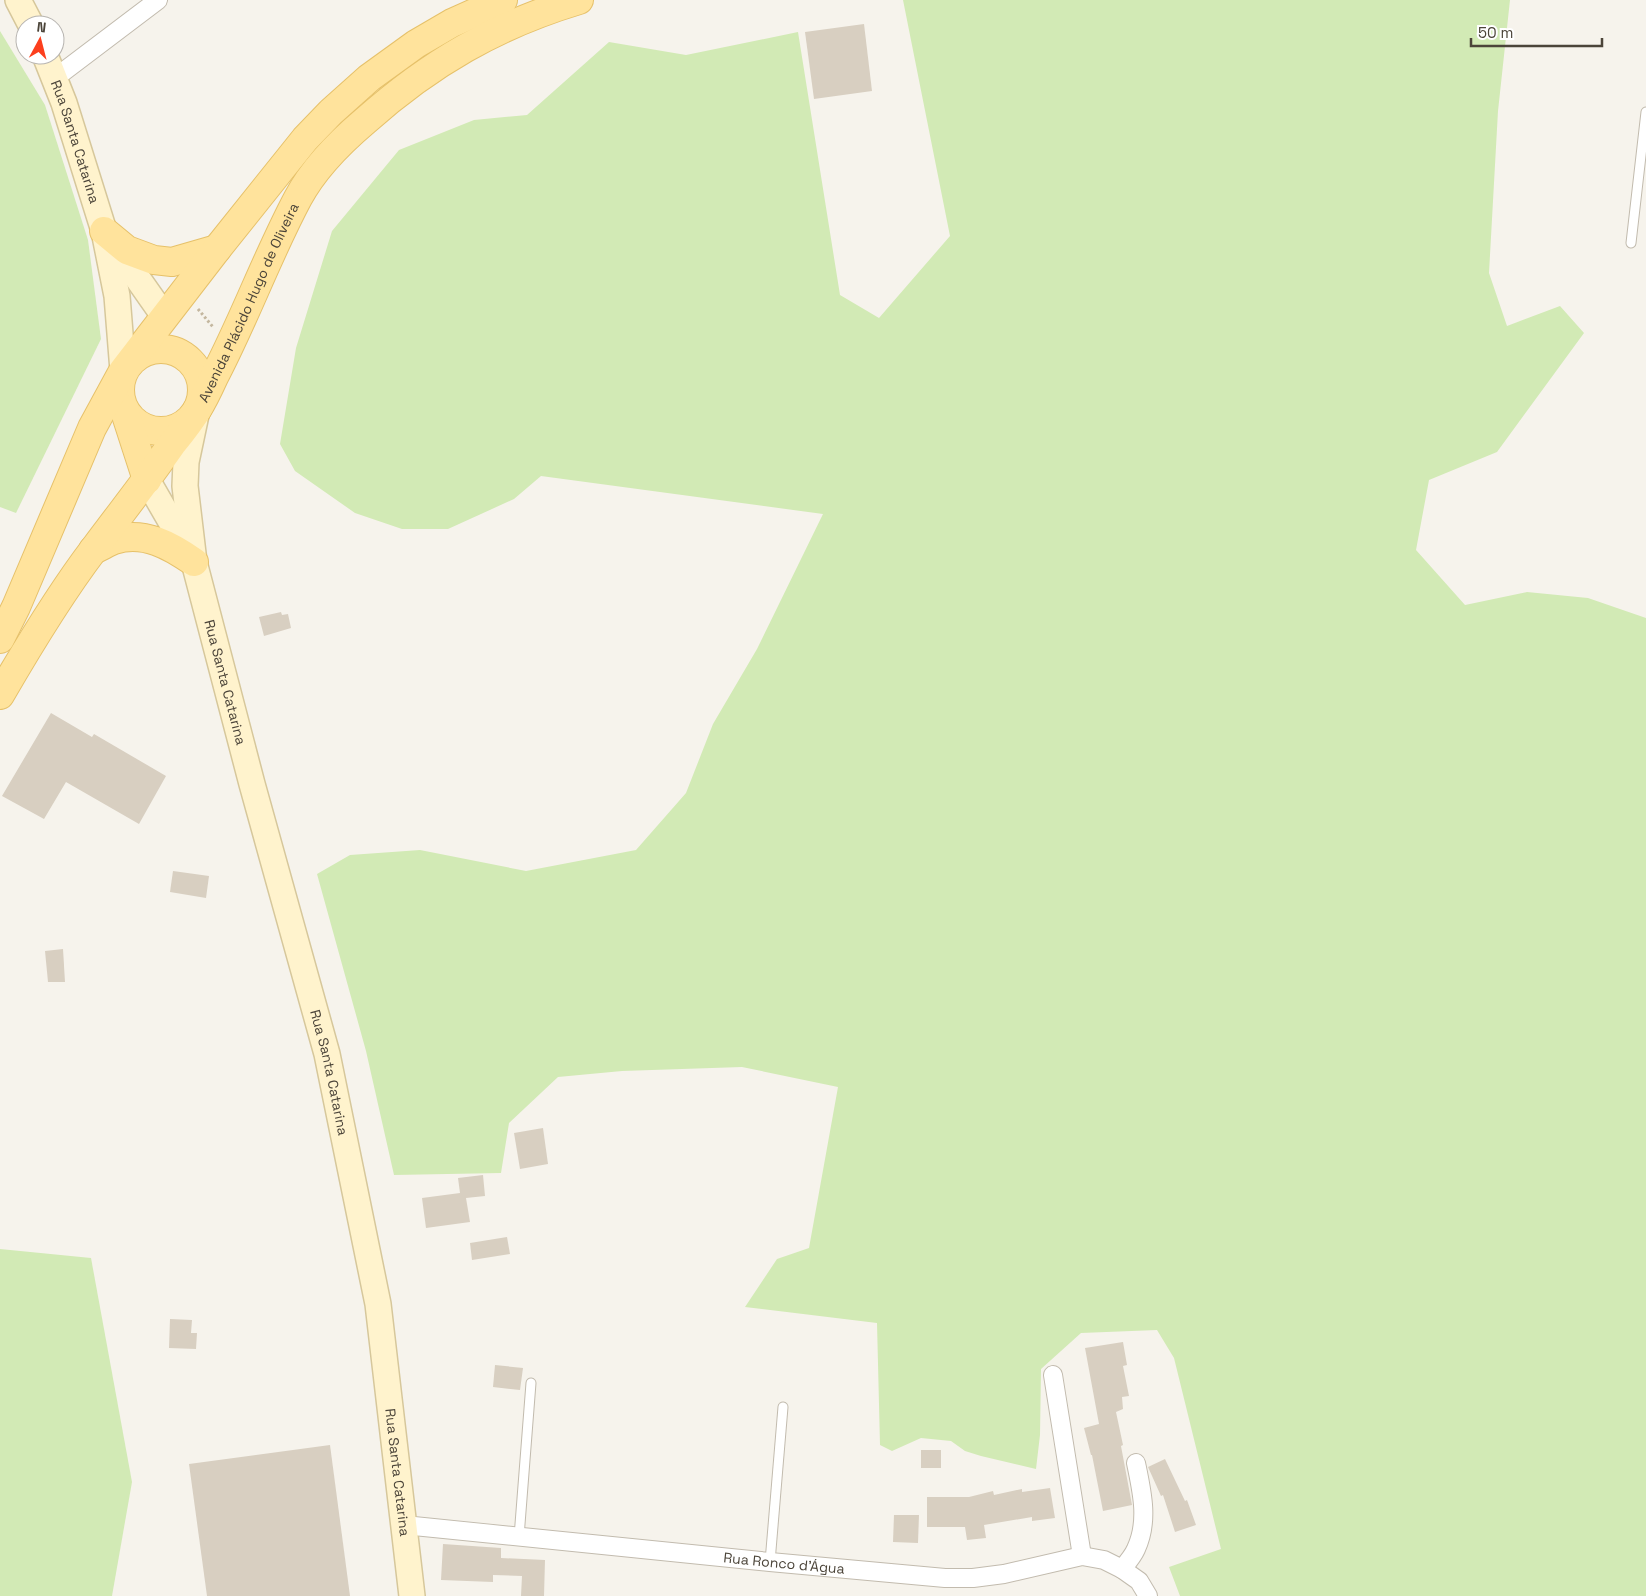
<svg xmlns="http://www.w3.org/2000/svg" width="1646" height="1596" font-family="'Space Grotesk',sans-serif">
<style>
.green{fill:#d2eab5}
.building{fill:#d8cfc1}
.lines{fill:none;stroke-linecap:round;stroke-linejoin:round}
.lane-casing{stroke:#c2bbae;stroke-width:11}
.street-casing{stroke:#c2bbae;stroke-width:20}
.secondary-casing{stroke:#d6c79b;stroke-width:28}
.primary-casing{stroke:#e6c16a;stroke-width:30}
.path{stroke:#c4b79f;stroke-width:3;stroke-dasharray:2.5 2.5;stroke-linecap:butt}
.lane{stroke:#fff;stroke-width:9}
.street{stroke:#fff;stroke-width:18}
.secondary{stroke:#fff3cd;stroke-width:25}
.primary{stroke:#ffe39c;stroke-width:28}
.labels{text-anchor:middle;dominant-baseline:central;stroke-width:4;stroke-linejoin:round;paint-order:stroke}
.street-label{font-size:14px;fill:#4b4439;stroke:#fff}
</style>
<rect width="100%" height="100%" fill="#f6f3ec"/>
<g class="green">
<polygon points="903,0 1510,0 1498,111 1489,273 1507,326 1560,306 1584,333 1497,452 1429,480 1416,550 1465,605 1527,592 1588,598 1646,618 1646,1596 1180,1596 1169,1567 1221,1549 1174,1358 1157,1330 1081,1333 1041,1369 1040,1435 1036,1469 981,1456 965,1451 951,1441 921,1438 892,1451 880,1445 877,1323 745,1307 777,1259 809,1248 838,1087 742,1067 622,1071 558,1077 509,1123 501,1173 394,1175 366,1051 317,874 350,855 420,850 526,871 636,850 686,793 713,724 757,649 823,514 541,476 514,499 448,529 402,529 355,513 295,471 280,444 296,348 332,231 399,150 474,120 527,115 609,42 686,55 798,32 840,295 879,318 950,236"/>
<polygon points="0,31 45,105 88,240 101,339 16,513 0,507"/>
<polygon points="0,1249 91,1258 132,1482 112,1596 0,1596"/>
</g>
<g class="building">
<polygon points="864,24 872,91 814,99 805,32"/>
<polygon points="281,612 282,615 288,614 291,628 264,636 259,617"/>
<polygon points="51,713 92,737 94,734 166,776 139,824 66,782 44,819 2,796"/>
<polygon points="173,871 209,876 206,898 170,892"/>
<polygon points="63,949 65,982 48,982 45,951"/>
<polygon points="543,1128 548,1164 520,1169 514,1133"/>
<polygon points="483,1175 485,1196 466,1198 470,1222 426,1228 422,1198 460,1193 458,1178"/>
<polygon points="507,1237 510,1254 472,1260 470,1243"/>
<polygon points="170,1319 192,1320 191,1333 197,1333 196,1349 169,1348"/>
<polygon points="1123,1342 1127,1365 1123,1366 1129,1396 1122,1397 1123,1409 1116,1412 1123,1445 1121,1446 1132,1505 1103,1511 1092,1455 1091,1455 1084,1428 1099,1424 1085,1348"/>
<polygon points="495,1365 523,1368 520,1390 493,1387"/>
<polygon points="330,1445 350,1596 207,1596 189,1464"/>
<rect x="921" y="1450" width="20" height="18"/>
<polygon points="1165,1459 1185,1501 1187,1500 1196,1525 1175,1532 1163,1495 1161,1496 1148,1467"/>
<polygon points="1050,1488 1055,1518 1032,1521 1032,1517 984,1525 986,1538 967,1540 965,1527 927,1527 927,1497 969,1497 993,1491 994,1495 1022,1489 1022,1492"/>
<polygon points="894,1515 919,1515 918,1543 893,1542"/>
<polygon points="443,1544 501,1548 501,1558 545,1560 544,1596 521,1596 522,1576 493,1575 493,1582 441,1580"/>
</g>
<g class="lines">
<defs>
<g id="lane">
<polyline points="1631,243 1646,112"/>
<polyline points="519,1537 531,1383"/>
<polyline points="770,1562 783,1407"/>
</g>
<g id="street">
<polyline points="55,78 158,0"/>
<polyline points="1053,1375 1082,1556"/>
<path id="s1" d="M404,1525l366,37 175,16h28l31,-4 78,-18 22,4 18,9 17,12 9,15"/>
<path d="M1122,1569c5,-6 11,-13 14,-20 13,-28 6,-57 0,-86"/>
</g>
<g id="secondary">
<polyline points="18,0 31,25"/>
<path id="s2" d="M45,55l19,48 40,128 13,65 6,75"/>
<polyline points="110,239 164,316"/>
<path id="s3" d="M197,410l-11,52 -1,24 9,76 58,222 75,270 51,250 34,292"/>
<polyline points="147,480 188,551"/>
</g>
<g id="primary">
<polyline points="104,231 127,250 154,260 172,262 217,249"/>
<circle cx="161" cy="390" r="41"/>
<polyline points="124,409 147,480"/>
<path d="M93,550c7,-3 14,-7 21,-10 30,-10 57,6 80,22"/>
<polyline points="0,639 16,607 92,428 123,371 217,249 305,139 331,112 369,78 416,44 452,23 503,0"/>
<path id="s4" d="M0,695c29,-50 59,-100 94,-146 26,-35 53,-69 78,-105 9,-11 18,-22 25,-34 7,-11 12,-22 17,-33 31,-59 53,-121 84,-179 16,-30 41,-55 67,-77 65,-58 131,-96 214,-121"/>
</g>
</defs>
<use href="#lane" class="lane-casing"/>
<use href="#street" class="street-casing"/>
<use href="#secondary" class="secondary-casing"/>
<use href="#primary" class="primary-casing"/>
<polyline class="path" points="198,309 213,327"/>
<use href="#lane" class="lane"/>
<use href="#street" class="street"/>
<use href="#secondary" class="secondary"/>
<use href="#primary" class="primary"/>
</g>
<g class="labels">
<g class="street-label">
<text stroke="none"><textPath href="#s2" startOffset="92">Rua Santa Catarina</textPath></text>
<text stroke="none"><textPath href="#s4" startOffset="466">Avenida Plácido Hugo de Oliveira</textPath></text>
<text stroke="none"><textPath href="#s3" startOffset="278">Rua Santa Catarina</textPath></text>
<text stroke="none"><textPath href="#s3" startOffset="682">Rua Santa Catarina</textPath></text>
<text stroke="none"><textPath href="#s3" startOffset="1088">Rua Santa Catarina</textPath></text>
<text stroke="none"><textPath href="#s1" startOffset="382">Rua Ronco d’Água</textPath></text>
</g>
</g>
<g transform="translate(40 40) rotate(7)"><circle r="24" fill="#ffffff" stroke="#b7b4b0"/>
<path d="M0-4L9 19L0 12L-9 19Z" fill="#fc3f1d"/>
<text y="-8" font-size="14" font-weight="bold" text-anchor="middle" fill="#4b4439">N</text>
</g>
<path d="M1471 38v8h131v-8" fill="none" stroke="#4b4439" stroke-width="2.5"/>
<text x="1478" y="38" font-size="15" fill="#4b4439" stroke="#ffffff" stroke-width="4" paint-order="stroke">50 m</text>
</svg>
